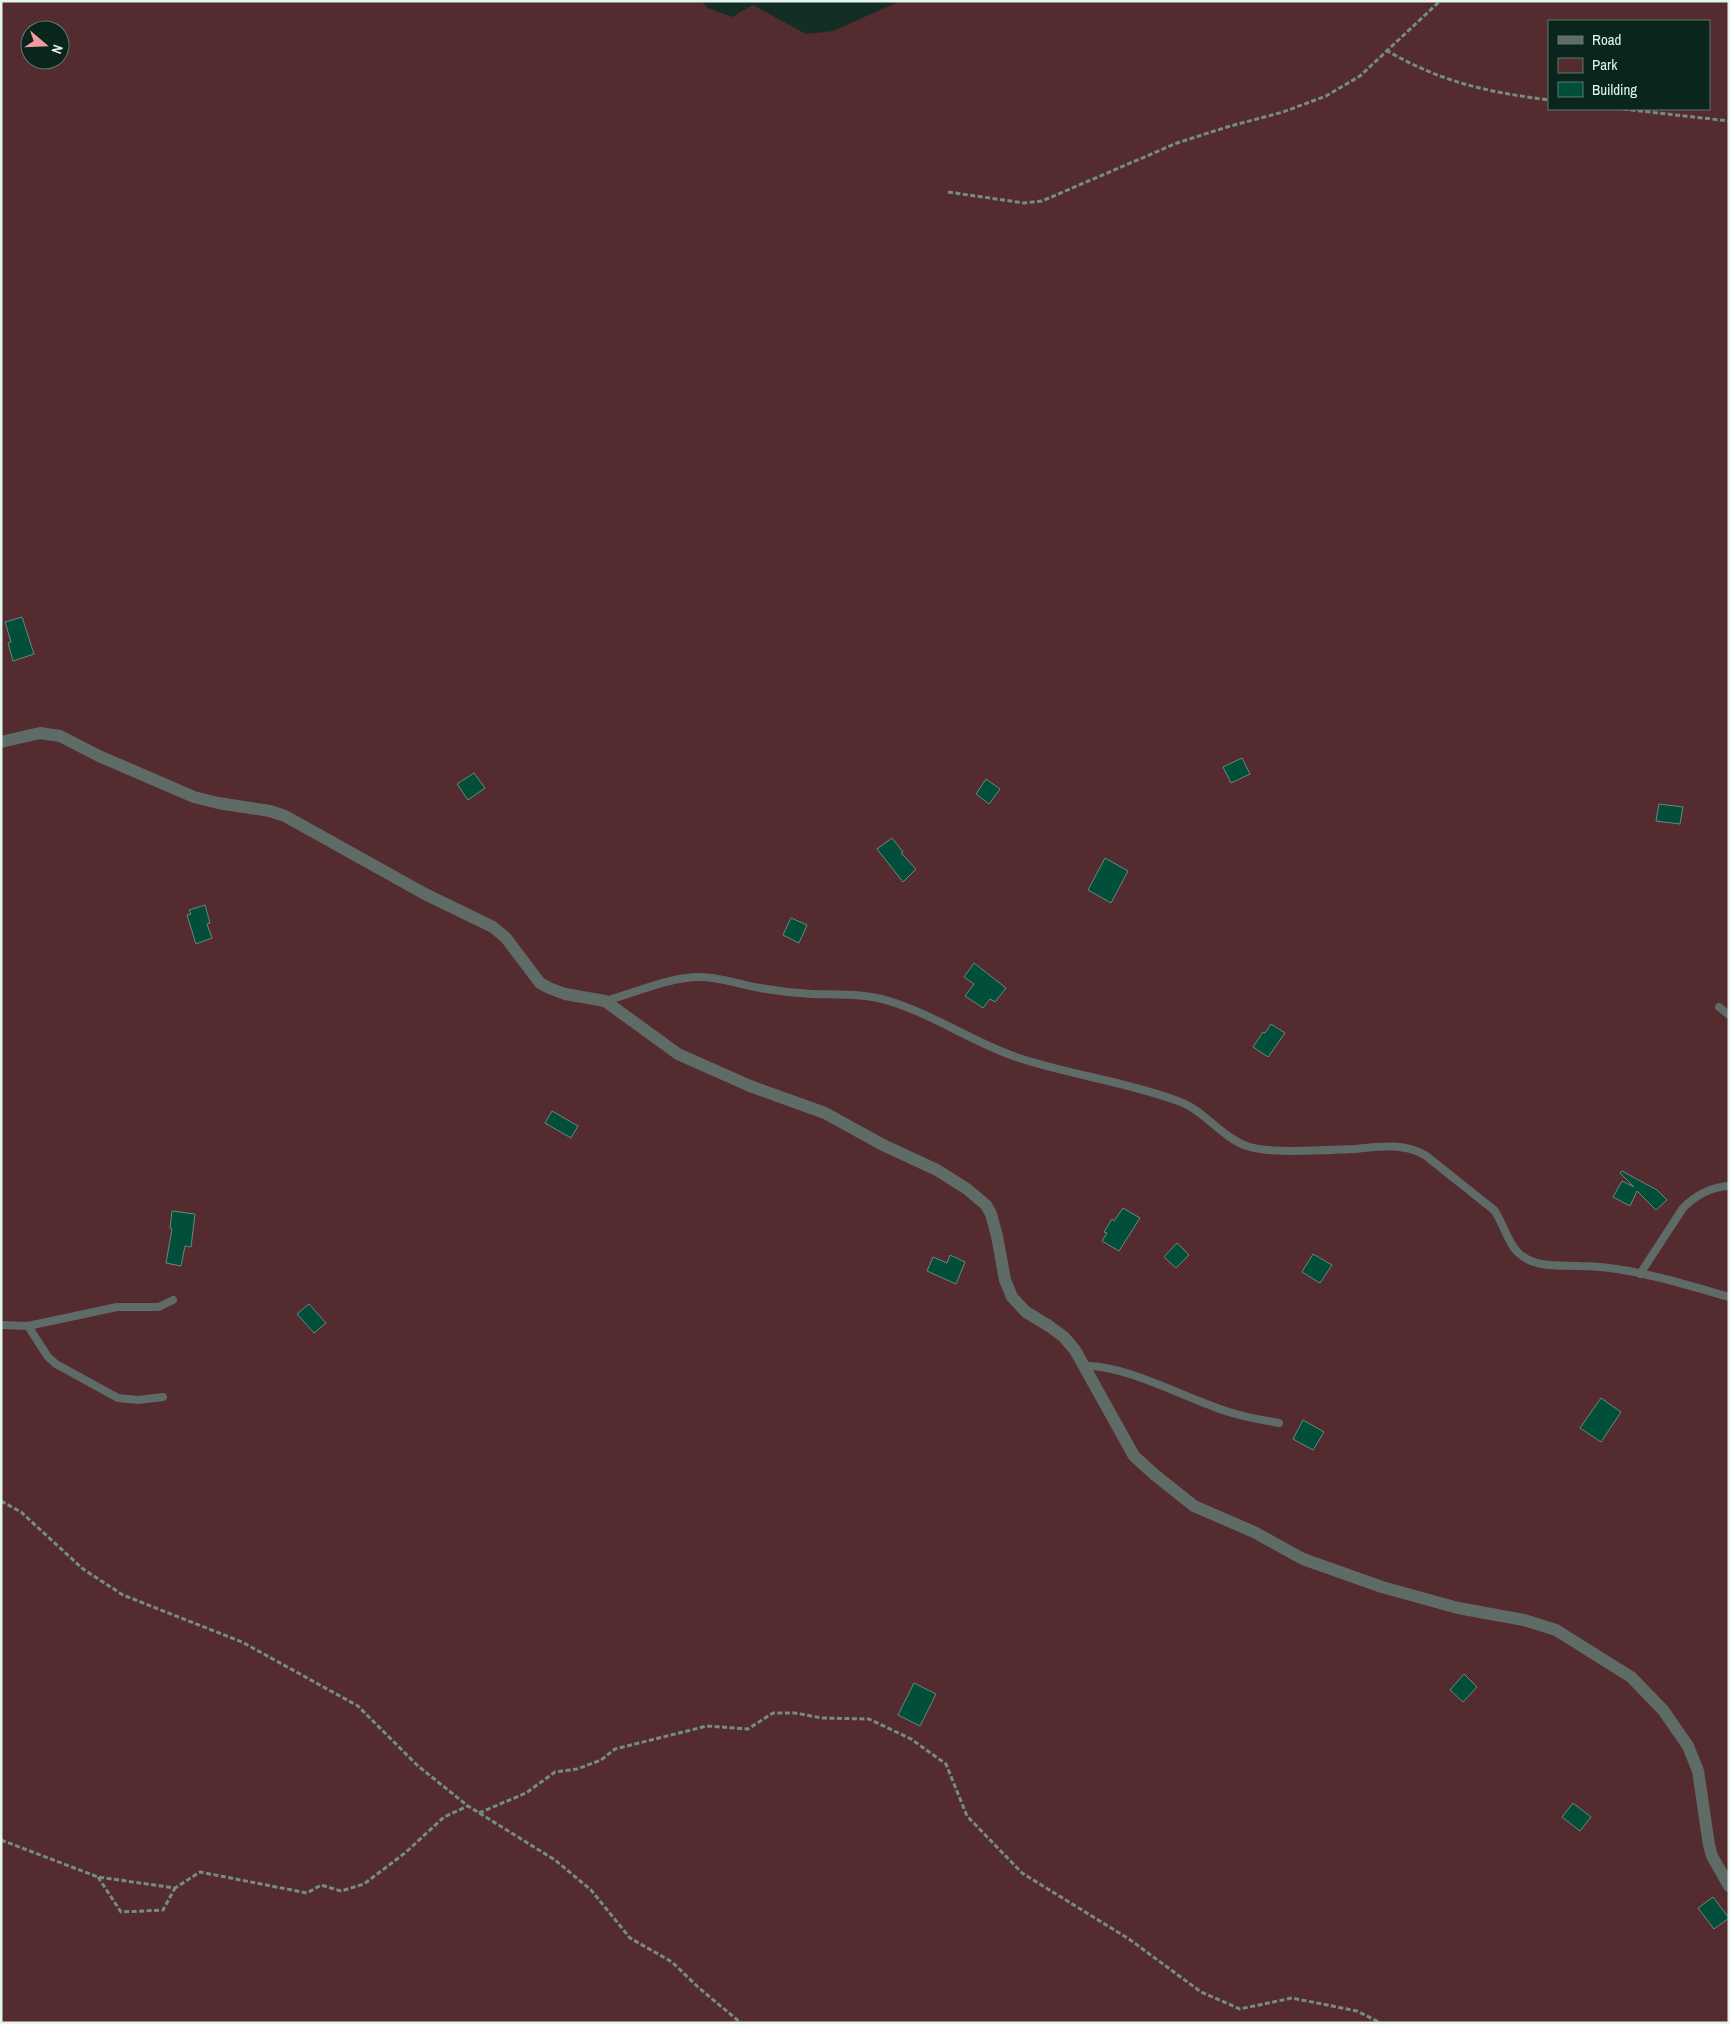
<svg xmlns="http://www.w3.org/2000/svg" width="1730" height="2024" font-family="'Archivo Narrow',sans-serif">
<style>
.green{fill:#542b2f;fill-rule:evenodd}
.building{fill:#014f3b;stroke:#6a877b}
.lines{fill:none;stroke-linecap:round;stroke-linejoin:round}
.path{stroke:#758c83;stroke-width:3;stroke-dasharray:5 2.5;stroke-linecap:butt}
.service{stroke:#5f6b66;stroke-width:8}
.minor{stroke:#5f6b66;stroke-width:12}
</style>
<rect width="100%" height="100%" fill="#132f25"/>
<path class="green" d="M1,1h701l6,7 24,9 21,-12 53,29 27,-3 67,-30h829v2022h-1728zM1549,21h160v88h-160zM30,30h30v30h-30z"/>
<g class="building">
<polygon points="22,617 34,654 13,661 8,643 11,642 5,622"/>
<polygon points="1242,758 1250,774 1231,783 1223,767"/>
<polygon points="474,773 485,788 468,800 457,784"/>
<polygon points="986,779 1000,789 989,804 976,794"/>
<polygon points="1659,804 1683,807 1680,824 1656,821"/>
<polygon points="892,838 903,852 901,853 916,869 903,882 877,849"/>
<polygon points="1105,858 1128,871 1111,903 1088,890"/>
<polygon points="205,905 210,923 207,924 212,938 196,944 187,915 191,914 189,910"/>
<polygon points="791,918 807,925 799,943 783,935"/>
<polygon points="974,963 1006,988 995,1002 990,999 983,1008 965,996 974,984 964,977"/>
<polygon points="1271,1024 1285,1033 1268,1057 1253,1047 1263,1032 1265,1033"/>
<polygon points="552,1111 578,1126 571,1138 545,1123"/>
<polygon points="1622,1171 1657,1190 1667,1200 1656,1210 1637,1191 1630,1206 1613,1197 1622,1181 1634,1187 1620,1173"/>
<polygon points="1123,1208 1140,1218 1119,1251 1102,1241 1107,1233 1104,1232 1112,1219 1114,1221"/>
<polygon points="172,1211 195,1214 191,1247 185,1246 181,1266 166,1263 172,1229 170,1228"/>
<polygon points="1177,1243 1189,1255 1176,1268 1164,1257"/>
<polygon points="1313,1254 1332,1265 1320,1283 1302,1272"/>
<polygon points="950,1255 965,1262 956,1284 927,1271 933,1257 947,1263"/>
<polygon points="309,1304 326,1323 314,1333 297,1314"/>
<polygon points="1601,1398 1621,1412 1601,1442 1580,1428"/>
<polygon points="1303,1420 1324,1432 1313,1450 1293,1439"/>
<polygon points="1464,1674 1477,1687 1463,1702 1450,1690"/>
<polygon points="914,1683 936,1694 920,1726 898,1715"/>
<polygon points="1573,1803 1591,1817 1580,1831 1562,1817"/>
<polygon points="1713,1897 1729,1918 1714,1929 1698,1908"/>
</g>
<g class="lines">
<g class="path">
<path d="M1386,50c54,32 101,42 163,50"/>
<polyline points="1623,109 1729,121"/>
<polyline points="948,192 1024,203 1042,201 1177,143 1227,127 1283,112 1326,96 1360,76 1440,1"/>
<polyline points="1,1501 21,1512 83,1569 123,1595 242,1642 358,1706 418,1766 468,1806 555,1860 591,1890 630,1938 672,1962 699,1988 741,2023"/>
<polyline points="479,1813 526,1793 555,1772 577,1769 601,1760 615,1749 707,1726 748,1729 773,1713 795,1713 822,1718 869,1719 911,1739 946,1764 967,1816 1022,1873 1129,1939 1201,1992 1240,2009 1292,1998 1357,2011 1381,2023"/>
<polyline points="1,1840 98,1877 175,1888 200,1872 307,1893 321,1885 341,1891 364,1884 405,1853 444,1817 468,1806"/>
<polyline points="98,1877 121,1912 163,1910 175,1888"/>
</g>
<g class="service">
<path d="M605,1001c30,-8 61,-23 92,-24 22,-1 42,8 63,11 17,3 35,5 52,6 26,1 52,-1 77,7 46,14 85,42 130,57 52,17 108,24 159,43 27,9 44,38 72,46 25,7 77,3 103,2 26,-2 48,-7 72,6l69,55c9,12 15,37 27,45 15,13 40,10 59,11 47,0 104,18 149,31"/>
<polyline points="1719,1007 1729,1015"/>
<path d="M1640,1274l43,-66c13,-13 27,-21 46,-22"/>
<polyline points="1,1325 28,1326 117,1307 159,1307 173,1300"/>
<polyline points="28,1326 48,1357 56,1364 118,1398 138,1400 163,1397"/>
<path d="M1085,1366c35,-2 93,28 127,40 22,9 44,13 67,17"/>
</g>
<polyline class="minor" points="1,742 40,733 60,736 99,756 194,797 218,803 270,811 285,816 425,894 493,927 506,938 540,983 549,988 565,994 605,1001 678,1054 750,1086 825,1113 883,1145 937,1170 967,1189 986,1205 991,1214 997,1236 1005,1280 1012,1297 1026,1312 1049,1326 1064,1337 1075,1350 1134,1456 1155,1475 1194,1506 1254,1532 1303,1559 1382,1587 1458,1608 1524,1620 1556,1630 1631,1677 1663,1710 1688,1746 1698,1771 1709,1845 1712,1856 1729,1886"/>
</g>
<rect width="1730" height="2024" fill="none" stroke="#e4f5ee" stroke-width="5"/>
<rect x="1548" y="20" width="162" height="90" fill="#09251c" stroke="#617870"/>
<rect x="1558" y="36" width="25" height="8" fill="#5f6b66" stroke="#617870"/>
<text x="1592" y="45" font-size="15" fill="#e4f5ee">Road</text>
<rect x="1558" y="58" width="25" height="15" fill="#542b2f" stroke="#617870"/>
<text x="1592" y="70" font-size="15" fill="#e4f5ee">Park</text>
<rect x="1558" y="82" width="25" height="15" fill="#014f3b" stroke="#617870"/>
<text x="1592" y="95" font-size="15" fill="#e4f5ee">Building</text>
<g transform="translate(45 45) rotate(109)"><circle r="24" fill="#09251c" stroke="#617870"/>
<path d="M0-4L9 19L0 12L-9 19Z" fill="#f49aa1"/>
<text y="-8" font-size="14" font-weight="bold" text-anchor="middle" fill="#e4f5ee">N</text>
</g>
</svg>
